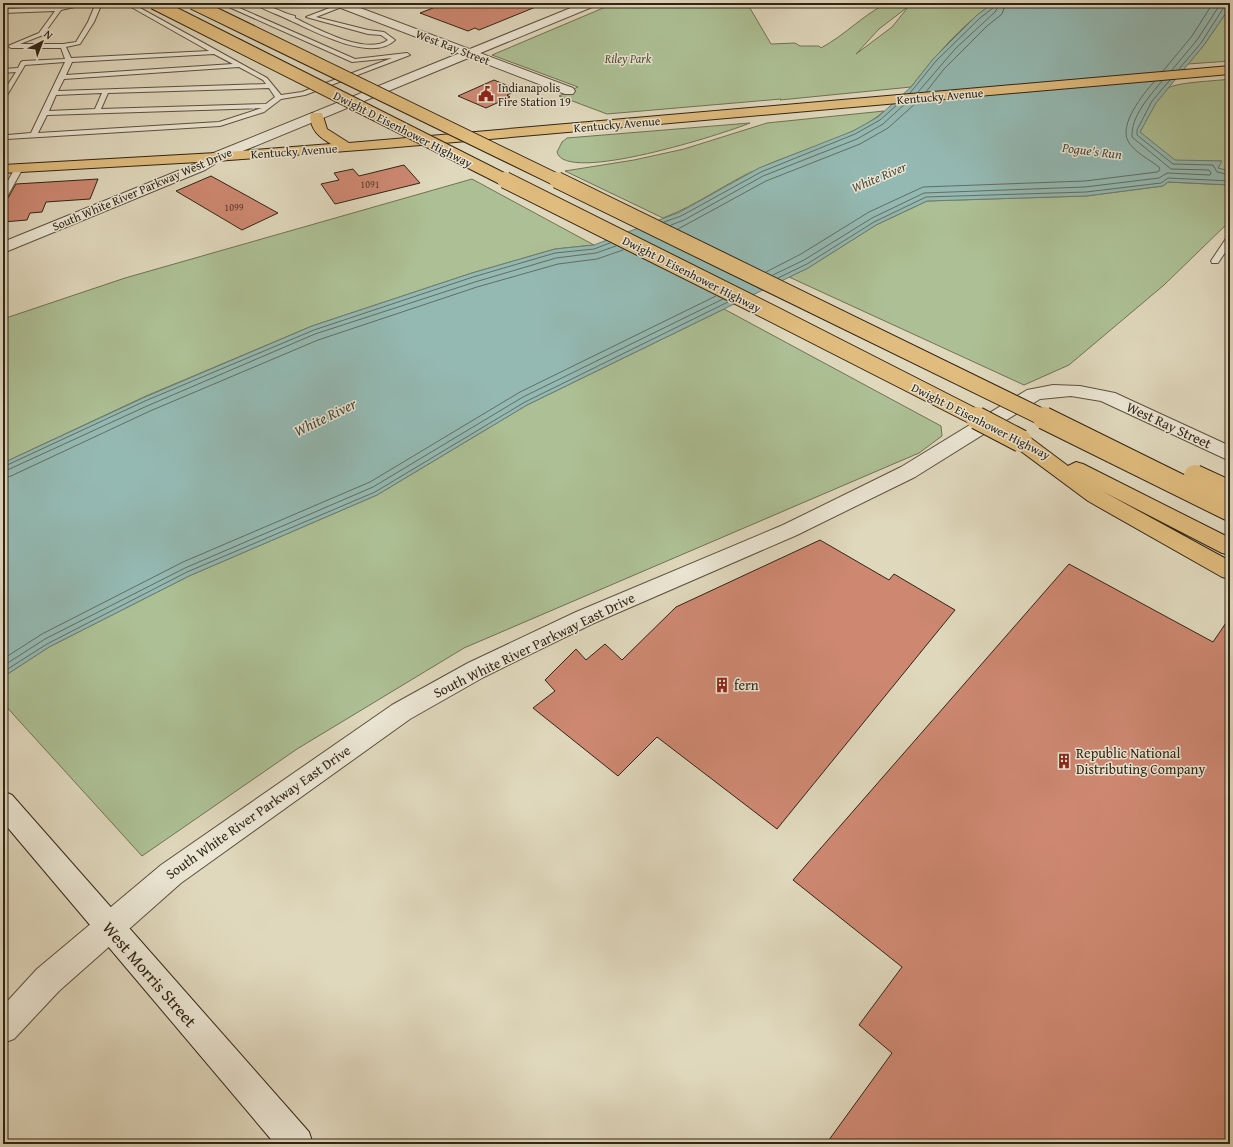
<svg xmlns="http://www.w3.org/2000/svg" width="1233" height="1147" font-family="'Gentium Book Plus',serif">
<style>
.green{fill:#adc095;stroke:#6f7254;fill-rule:evenodd}
.water{fill:#94b9b2;stroke:#6c7d72}
.lines{fill:none;stroke-linecap:round;stroke-linejoin:round}
.shore{stroke:#626e62;stroke-width:1}
.building{fill:#ce8872;stroke:#312413}
.service-casing{stroke:#5d513e;stroke-width:2}
.minor-casing{stroke:#5d513e;stroke-width:2}
.tertiary-casing{stroke:#5d513e;stroke-width:2}
.secondary-casing{stroke:#312413;stroke-width:2}
.primary-casing{stroke:#312413;stroke-width:2}
.motorway-casing{stroke:#312413;stroke-width:2}
.service{fill:#ebe6d4;fill-rule:evenodd}
.minor{fill:#ebe6d4;fill-rule:evenodd}
.tertiary{fill:#ebe6d4;fill-rule:evenodd}
.secondary{fill:#ebe6d4;fill-rule:evenodd}
.primary{fill:#e0bc7e;fill-rule:evenodd}
.motorway{fill:#e0bc7e;fill-rule:evenodd}
.motorway-bridge-far2-casing{stroke:#312413;stroke-width:14;stroke-linecap:butt}
.motorway-bridge-far1-casing{stroke:#312413;stroke-width:18;stroke-linecap:butt}
.motorway-bridge-casing{stroke:#312413;stroke-width:24;stroke-linecap:butt}
.motorway-bridge-far2{stroke:#e0bc7e;stroke-width:12}
.motorway-bridge-far1{stroke:#e0bc7e;stroke-width:16}
.motorway-bridge{stroke:#e0bc7e;stroke-width:22}
.labels{text-anchor:middle;dominant-baseline:central;stroke-width:3;stroke-linejoin:round;paint-order:stroke}
.far-number-label{font-size:10px;fill:#583d2b}
.far-street-label{font-size:12px;fill:#312413;stroke:#ebe6d4}
.far-park-label{font-size:12px;font-style:italic;fill:#504b34;stroke:#ebe6d4}
.far-poi-label{font-size:12px;fill:#312413;stroke:#ebe6d4;text-anchor:start}
.far-water-label{font-size:13px;font-style:italic;fill:#4a493b;stroke:#ebe6d4}
.street-label{font-size:14px;fill:#312413;stroke:#ebe6d4}
.poi-label{font-size:14px;fill:#312413;stroke:#ebe6d4;text-anchor:start}
.water-label{font-size:15px;font-style:italic;fill:#4a493b;stroke:#ebe6d4}
.near-street-label{font-size:17px;fill:#312413;stroke:#ebe6d4}
</style>
<rect width="100%" height="100%" fill="#e0d8bd"/>
<filter id="stains"><feTurbulence type="fractalNoise" baseFrequency=".005" numOctaves="4"/><feColorMatrix values="0 0 0 0 .2 0 0 0 0 .09 0 0 0 0 .02 0 0 0 .5 -.17"/></filter>
<radialGradient id="worn" r=".72"><stop offset=".6" stop-color="#630" stop-opacity="0"/><stop offset="1" stop-color="#630" stop-opacity=".3"/></radialGradient>
<g class="green">
<path d="M615,3h132l24,41 24,-1 5,3h19l2,2c24,-13 42,-33 66,-45h106c-32,23 -58,53 -82,84l-131,13 1,-1 -174,15 -48,-18 19,-9 -86,-32zM909,6l-17,21 -36,27 23,-25z"/>
<polygon points="1230,7 1230,61 1188,64 1204,45"/>
<path d="M1230,79v92l-12,-2 3,-8h-46l-35,-29c6,-11 18,-38 28,-44 10,-6 49,-7 62,-9z"/>
<path d="M884,111c-28,26 -88,40 -124,57 -33,14 -62,37 -97,50l-98,-47 69,-11 50,-11 83,-26z"/>
<path d="M750,123c-24,10 -185,62 -193,29l5,-10 5,-4z"/>
<polygon points="472,179 594,245 555,249 472,273 312,326 146,396 3,463 3,319 125,278"/>
<polygon points="1168,182 1230,185 1230,221 1164,285 1069,365 1024,385 789,277 808,268 876,225 927,201 1086,196 1163,186"/>
<polygon points="724,309 941,426 942,436 919,453 464,648 297,749 142,856 3,703 3,677 49,647 189,576 377,495 527,405"/>
</g>
<polygon class="water" points="993,3 1230,3 1230,7 1204,45 1156,103 1140,132 1175,160 1222,161 1218,168 1230,171 1230,185 1168,182 1163,186 1086,196 927,201 876,225 808,268 527,405 377,495 189,576 49,647 3,677 3,463 143,398 312,326 472,273 555,249 594,245 680,212 759,168 853,131 878,117 911,87 933,59 977,15"/>
<g class="lines">
<g class="shore">
<polyline points="1179,69 1201,43 1224,7 1230,4"/>
<polyline points="1172,70 1197,40 1221,3"/>
<polyline points="1163,71 1192,36 1213,3"/>
<polyline points="1170,80 1152,101 1137,130 1137,135 1173,164 1213,165 1217,172 1230,175"/>
<polyline points="918,92 956,48 995,12 1000,3"/>
<polyline points="926,92 944,69 987,26 1002,14 1006,3"/>
<polyline points="910,93 936,61 980,18 993,8 995,3"/>
<polyline points="664,222 681,216 761,172 855,134 880,120 898,104"/>
<polyline points="671,225 684,220 763,176 857,139 883,124 906,103"/>
<polyline points="678,229 766,181 860,144 888,128 916,103"/>
<path d="M766,272l35,-18 68,-42 54,-25 162,-6 72,-9 3,-2 -1,-3c-10,-8 -24,-14 -31,-26 -9,-17 15,-47 26,-59"/>
<path d="M773,275l31,-15 68,-42 52,-25 161,-6 74,-9 8,-5 43,2 1,-2 -2,-3 -38,-1 -39,-32c-1,-21 17,-40 30,-56"/>
<polyline points="778,278 807,264 874,222 926,197 1086,192 1161,183 1168,178 1230,181"/>
<polyline points="3,467 145,401 314,330 473,277 555,253 594,249 610,243"/>
<polyline points="3,472 147,406 315,334 475,282 556,258 596,253 616,246"/>
<polyline points="3,478 11,476 150,411 318,340 477,287 558,264 597,259 623,250"/>
<polyline points="3,659 42,634 183,562 370,482 520,392 716,296"/>
<polyline points="3,666 45,639 185,568 373,487 523,397 723,299"/>
<polyline points="3,672 47,644 187,572 375,492 525,402 728,302"/>
</g>
</g>
<g class="building">
<polygon points="446,3 543,3 543,4 479,30 475,28 468,31 420,13"/>
<polygon points="494,80 518,90 507,95 510,97 486,108 458,96"/>
<polygon points="404,165 420,183 335,204 321,184 339,180 334,173 353,169 359,176"/>
<polygon points="211,176 278,213 242,230 176,191"/>
<polygon points="98,179 90,199 46,202 42,212 30,213 27,220 3,222 3,200 8,198 16,184"/>
<polygon points="820,540 889,580 894,574 955,610 777,829 657,737 618,776 533,708 555,691 545,680 576,649 586,660 605,644 622,660 676,607"/>
<polygon points="1069,564 1213,642 1230,617 1230,1144 826,1144 892,1053 859,1025 902,967 793,880"/>
</g>
<g class="lines">
<defs>
<g id="service">
<path d="M34,3l3,2 -3,3 25,-1 22,-4h11l-31,7 -18,25 -23,9h43l13,-2 12,-20 8,-19h6l-8,19 -14,22 -14,3 5,11 138,-7 -85,-48h7l136,75 14,17 21,-3 90,-34 -40,4 -132,-59h8l127,56 52,-6 3,2 -105,40 -24,4 -17,13 -44,14 -213,13 -4,-1v-5l5,2 23,-2 34,-71 -40,3 -19,32 -3,2v-7l13,-20 -13,1v-4l15,-1 3,-6 2,-1 42,-2 -4,-11h-50l-3,-2 31,-13 16,-22 -52,2v-4l25,-1zM214,54l19,10 -167,11 6,-13zM239,67l24,13 3,4 -208,7 6,-12zM269,88l6,9 -9,7 -165,5 7,-16zM102,93l-7,16 -46,2 7,-16zM262,108l-43,14 -181,11 9,-18z"/>
<path d="M254,3c14,0 27,10 41,13v2c21,10 71,38 93,22l-7,-5 -13,-1 -62,-17 34,-13h4v2l-28,11 52,13 16,2 11,8c-24,24 -85,-11 -110,-22 -10,-5 -22,-8 -31,-15z"/>
<polygon points="16,166 19,166 23,168 7,197 3,199 3,190"/>
<polygon points="1227,237 1230,237 1230,245 1218,263 1212,263 1211,261"/>
</g>
<g id="minor">
<polygon points="331,3 347,3 573,88 575,91 573,94 565,94 333,5"/>
<polygon points="1053,385 1080,386 1115,393 1230,446 1230,461 1101,401 1071,396 1040,399 915,477 797,535 592,624 484,677 410,719 181,883 59,991 14,1039 3,1043 3,1006 37,969 161,865 392,705 468,663 576,612 783,525 901,467 1027,390"/>
</g>
<polygon id="tertiary" points="583,3 599,3 597,5 221,160 205,170 3,253 3,242 195,164 211,154"/>
<polygon id="secondary" points="3,791 12,795 309,1132 313,1144 275,1144 3,822"/>
<path id="primary" d="M1230,66v8l-844,74 -170,13 -213,12v-8l213,-12 115,-9c-12,-7 -20,-14 -21,-28l2,-3h10l5,16 22,14z"/>
<polygon id="motorway" points="1021,435 1028,436 1068,466 1076,462 1083,464 1230,538 1230,555 1222,553 1102,491 1230,561 1230,579 1222,577 1088,501 1014,446 1011,441 1014,436"/>
</defs>
<use href="#service" class="service-casing"/>
<use href="#minor" class="minor-casing"/>
<use href="#tertiary" class="tertiary-casing"/>
<use href="#secondary" class="secondary-casing"/>
<use href="#primary" class="primary-casing"/>
<use href="#motorway" class="motorway-casing"/>
<use href="#service" class="service"/>
<use href="#minor" class="minor"/>
<use href="#tertiary" class="tertiary"/>
<use href="#secondary" class="secondary"/>
<use href="#primary" class="primary"/>
<use href="#motorway" class="motorway"/>
<defs>
<g id="motorway-bridge-far2">
<polyline points="154,3 507,181"/>
<polyline points="193,3 559,181"/>
</g>
<g id="motorway-bridge-far1">
<polyline points="505,180 773,314 979,419"/>
<polyline points="557,180 1046,419"/>
</g>
<g id="motorway-bridge">
<polyline points="977,418 1021,441"/>
<polyline points="1044,418 1230,510"/>
<polyline points="1195,476 1230,492"/>
</g>
</defs>
<use href="#motorway-bridge-far2" class="motorway-bridge-far2-casing"/>
<use href="#motorway-bridge-far1" class="motorway-bridge-far1-casing"/>
<use href="#motorway-bridge" class="motorway-bridge-casing"/>
<use href="#motorway-bridge-far2" class="motorway-bridge-far2"/>
<use href="#motorway-bridge-far1" class="motorway-bridge-far1"/>
<use href="#motorway-bridge" class="motorway-bridge"/>
</g>
<defs>
<symbol id="civic-bare" viewBox="-9 -9 18 18"><path d="M-.6-6.5H3V-4.5H.6V-3L4-1V1h2V6H-6V1h2V-1L-.6-3ZM-1.2 2.5V6h2.4V2.5Z" fill="#8f2418" stroke="#ebe6d4" stroke-width="2.5" paint-order="stroke"/></symbol>
<symbol id="building-bare" viewBox="-9 -9 18 18"><path d="M-4-6H4V6H1V3H-1V6H-4ZM-2.5-4.3h1.7v1.8h-1.7ZM.8-4.3h1.7v1.8H.8ZM-2.5-1h1.7V.8h-1.7ZM.8-1h1.7V.8H.8Z" fill="#8f2418" stroke="#ebe6d4" stroke-width="2.5" paint-order="stroke"/></symbol>
</defs>
<g fill-rule="evenodd">
<use href="#civic-bare" x="475" y="83" width="22" height="22"/>
<use href="#building-bare" x="711" y="674" width="22" height="22"/>
<use href="#building-bare" x="1053" y="750" width="22" height="22"/>
</g>
<g class="labels">
<g class="far-number-label">
<text x="370" y="184">1091</text>
<text x="234" y="207">1099</text>
</g>
<g class="far-street-label">
<text transform="translate(453 47) rotate(21)">West Ray Street</text>
<text transform="translate(940 96) rotate(-5)">Kentucky Avenue</text>
<text transform="translate(617 124) rotate(-5)">Kentucky Avenue</text>
<text transform="translate(403 129) rotate(27)">Dwight D Eisenhower Highway</text>
<text transform="translate(294 151) rotate(-4)">Kentucky Avenue</text>
<text transform="translate(142 189) rotate(-23)">South White River Parkway West Drive</text>
<text transform="translate(692 274) rotate(27)">Dwight D Eisenhower Highway</text>
<text transform="translate(981 421) rotate(27)">Dwight D Eisenhower Highway</text>
</g>
<g class="far-park-label">
<text x="628" y="58">Riley Park</text>
</g>
<g class="far-poi-label">
<text x="498" y="87">Indianapolis<tspan x="498" dy="14">Fire Station 19</tspan></text>
</g>
<g class="far-water-label">
<text transform="translate(1092 151) rotate(7)">Pogue's Run</text>
<text transform="translate(879 177) rotate(-23)">White River</text>
</g>
<g class="street-label">
<text transform="translate(1169 425) rotate(25)">West Ray Street</text>
<text transform="translate(534 645) rotate(-26)">South White River Parkway East Drive</text>
<text transform="translate(258 812) rotate(-35)">South White River Parkway East Drive</text>
</g>
<g class="poi-label">
<text x="734" y="685">fern</text>
<text x="1076" y="753">Republic National<tspan x="1076" dy="16">Distributing Company</tspan></text>
</g>
<g class="water-label">
<text transform="translate(325 417) rotate(-26)">White River</text>
</g>
<g class="near-street-label">
<text transform="translate(150 974) rotate(49)">West Morris Street</text>
</g>
</g>
<rect width="1233" height="1147" fill="none" stroke="#e0d8bd" stroke-width="16"/>
<rect x="4" y="4" width="1225" height="1139" fill="none" stroke="#312413" stroke-width="2"/>
<rect x="8" y="8" width="1217" height="1131" fill="none" stroke="#312413"/>
<g transform="translate(42 42) rotate(42)" stroke="#ebe6d4" stroke-width="3" paint-order="stroke">
<path d="M0-3L7 15L0 10L-7 15Z" fill="#312413"/>
<text y="-6" font-size="11" font-weight="bold" text-anchor="middle" fill="#312413">N</text>
</g>
<rect width="100%" height="100%" filter="url(#stains)"/>
<rect width="100%" height="100%" fill="url(#worn)"/>
</svg>
